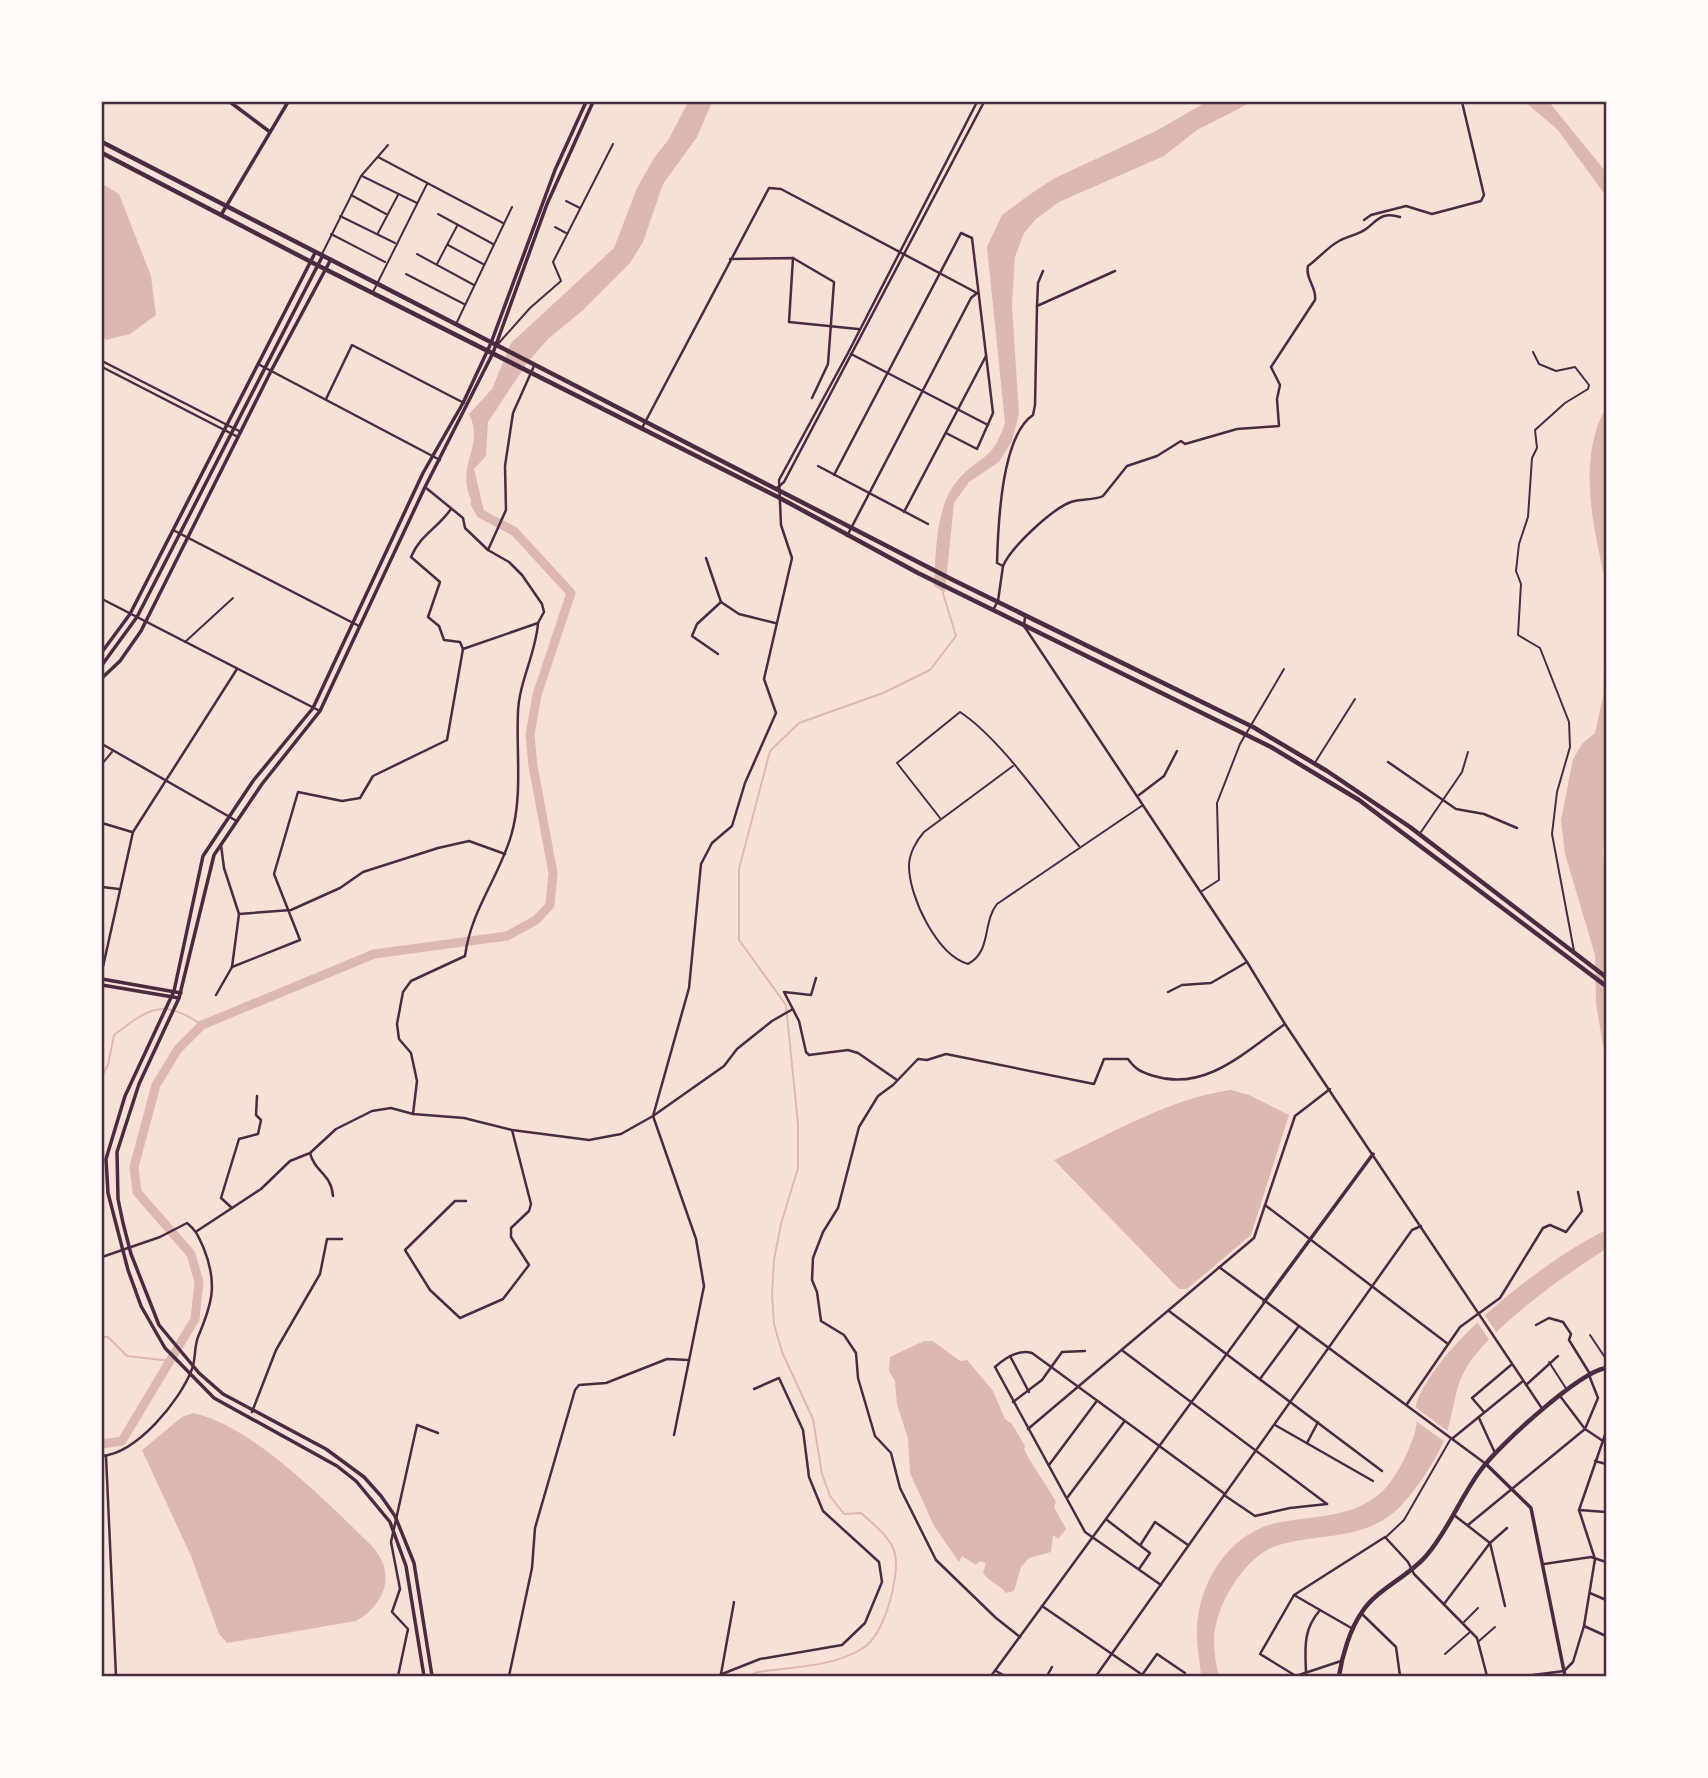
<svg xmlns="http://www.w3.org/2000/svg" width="1708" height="1778" font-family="Overpass,sans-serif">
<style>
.water{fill:#dcb8b0}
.pier{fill:#f7e1d7}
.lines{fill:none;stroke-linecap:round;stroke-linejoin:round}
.stream{stroke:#dcb8b0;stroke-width:2}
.river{stroke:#dcb8b0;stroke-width:9}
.service{stroke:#4a2c40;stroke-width:2}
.minor{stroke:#4a2c40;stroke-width:2.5}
.tertiary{stroke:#4a2c40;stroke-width:3.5}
.secondary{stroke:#4a2c40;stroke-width:4.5}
.primary{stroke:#4a2c40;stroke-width:4.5}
.neatline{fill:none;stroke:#4a2c40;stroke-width:2.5}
</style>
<rect width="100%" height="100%" fill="#f7e1d7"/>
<g class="water">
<path d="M688,102h24l-15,35 -34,47 -20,58 -13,21 -48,48 -34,28 -21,24 -39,59 -2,34 -12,13 10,42 -7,1c-28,-47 10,-62 -8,-98l23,-25 19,-46 103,-95 23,-60 17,-30 15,-19z"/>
<path d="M1206,102h46l-55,28 -33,26 -105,46 -23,17 -12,14 -9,24 -3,48 7,109 -7,27 -13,21 -30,20 -15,21 -9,89 -11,-6c2,-33 1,-80 24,-106 23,-27 33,-16 47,-57l-18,-176 15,-32 27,-20 24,-16 103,-48z"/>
<polygon points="1525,102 1549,102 1606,172 1606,196 1557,129"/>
<polygon points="104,185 119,194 151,276 156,315 130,334 106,340 102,335 102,186"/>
<path d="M1606,407l-2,63 2,115c-12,-57 -30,-124 0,-178z"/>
<polygon points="1606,606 1606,834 1603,851 1606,874 1606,1064 1596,1003 1595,955 1565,854 1561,820 1573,759 1582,744 1595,733 1603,696"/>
<path d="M1231,1090l18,5 40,20 -38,120 -64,54h-8l-125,-129c55,-25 116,-62 177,-70z"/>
<path d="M1606,1230v19c-40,25 -123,83 -143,125 -10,20 -10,45 -19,66 -8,21 -34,60 -52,74 -35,27 -76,19 -116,32 -29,10 -53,49 -60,78 -4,15 -1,38 3,52h-18c-1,-15 -5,-31 -4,-47 1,-44 30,-93 75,-105 40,-10 87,-3 117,-40 10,-13 24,-40 27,-57 2,-8 -2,-18 1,-26 25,-62 130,-142 189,-171z"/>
<path d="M924,1341h9l27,20 7,-1 26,31 12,28 7,5 13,22 -1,3c9,19 22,34 32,53l-2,5 12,22 -8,10 -5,-4 -2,17 -22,6 -8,9 -7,24 -8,2c-7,-9 -16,-10 -23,-20l3,-10 -6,-2 -4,4 -14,-9 -3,6 -25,-36 -24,-53 -2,-34 -11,-35 -2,-23 -6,-10 1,-14z"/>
<path d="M193,1413c61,13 135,91 179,133 25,28 13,58 -16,75l-129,22 -8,-9 -28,-78 -49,-106 40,-33z"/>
</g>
<g class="pier">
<polygon points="1484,1314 1499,1336 1490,1341 1476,1320"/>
<polygon points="1415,1407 1449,1432 1445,1442 1413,1419"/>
</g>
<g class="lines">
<g class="stream">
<path d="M102,1076l6,-11 6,-30c35,-27 49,-37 88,-10"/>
<polyline points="102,1337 108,1337 127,1356 171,1361"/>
<path d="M748,1676l10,-4c33,-5 76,-5 105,-24 21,-13 37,-70 32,-94 -3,-16 -22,-30 -34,-41l-17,1 -14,-18 -8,-22 -9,-55 -31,-67 -8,-28 -2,-29 2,-35 7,-36 17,-56v-44l-12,-119 -47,-65v-71l31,-118 29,-28 84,-30 47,-23 26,-34 -14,-46"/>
</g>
<polyline class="river" points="102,1444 122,1441 195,1319 199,1282 191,1254 137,1192 134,1167 156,1085 178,1049 202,1025 374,954 507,936 536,920 550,905 553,873 533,766 530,735 537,695 571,593 514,531 481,514 475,503"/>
<g class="service">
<polyline points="378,157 503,223"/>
<polyline points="362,176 417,203"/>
<polyline points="351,195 386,214"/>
<polyline points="566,201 580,208"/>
<polyline points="438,214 493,244"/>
<polyline points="340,216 395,243"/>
<polyline points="555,227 566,233"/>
<polyline points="378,233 398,195"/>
<polyline points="331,234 385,262"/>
<polyline points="448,245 483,264"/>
<polyline points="322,254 361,176 388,145"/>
<polyline points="417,254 474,285"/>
<polyline points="437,264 457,226"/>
<polyline points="406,274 464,304"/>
<polyline points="373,292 427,184"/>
<polyline points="457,322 512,207"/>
<polyline points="497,345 530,308 561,281 553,262 613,144"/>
<polyline points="1533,352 1539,364 1556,371 1575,367 1589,385 1588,389 1565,403 1535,430 1537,448 1532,458 1528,517 1519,544 1516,571 1521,584 1518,635 1540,648 1569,722 1570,747 1557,792 1552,834 1574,951"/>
<polyline points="185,642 233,598"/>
<polyline points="1316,761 1355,699"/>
<polyline points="102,764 112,752"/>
<path d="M1013,766l-89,66c-8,9 -15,22 -15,34 0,31 28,89 59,98 24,-13 14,-41 29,-60l146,-99"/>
<path d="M940,818l-43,-55 63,-51c41,27 86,94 119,134"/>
<polyline points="1421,832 1462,772 1468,752"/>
<polyline points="1202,891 1219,880 1217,803 1240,744 1284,669"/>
<polyline points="1590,1335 1606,1359"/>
<polyline points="1549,1362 1567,1390"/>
<polyline points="1386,1537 1404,1520 1450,1440"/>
<polyline points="1464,1622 1478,1608"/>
<polyline points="1479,1641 1495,1627"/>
<polyline points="1445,1654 1470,1632"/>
</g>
<g class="minor">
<polyline points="1364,220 1371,215 1406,206 1432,214 1481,201 1484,195 1462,102"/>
<polyline points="793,258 789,322 858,329"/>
<polyline points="730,259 793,258 834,282 828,364 812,398"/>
<polyline points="1037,306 1038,283 1043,271"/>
<polyline points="851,354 988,425"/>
<polyline points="102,361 241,432"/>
<polyline points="258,364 440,460"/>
<polyline points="102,367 238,437"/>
<polyline points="326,399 352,345 464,403"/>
<polyline points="642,428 769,188 781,189 977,293"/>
<polyline points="818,466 928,524"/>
<polyline points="834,475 961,233 972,238 993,413 977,449 946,433"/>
<polyline points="777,488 784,482 984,102"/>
<path d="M451,509c-14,20 -31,26 -40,48l29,25 -12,35 11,9 5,14 16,2 3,7"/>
<polyline points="904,512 986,356"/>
<polyline points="173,530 359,626"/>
<polyline points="847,536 971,298 977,293"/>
<polyline points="488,550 506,510 505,466 513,413 534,366"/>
<polyline points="706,558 721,602"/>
<path d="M1003,566c8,-19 49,-57 68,-64 10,-4 22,-1 32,-6l24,-30 30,-10 24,-15 4,3 52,-15 42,-3 -2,-27 3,-14 -9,-18 44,-67c2,-13 -10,-21 -7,-34 11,-8 21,-20 31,-25 8,-5 19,-6 27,-12 11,-8 15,-18 34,-12"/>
<polyline points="102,599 320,711"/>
<polyline points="721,602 739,614 775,623"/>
<path d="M993,610l5,-9 5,-35 -6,-3c1,-36 4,-127 36,-148l2,-10 2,-99 78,-35"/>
<polyline points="1025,617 1024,626 1247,962 1285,1024 1543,1410"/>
<polyline points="718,654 692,636 697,624 721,602"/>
<polyline points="102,744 235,820"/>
<polyline points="1388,762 1456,809 1484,814 1517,828"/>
<polyline points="1139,795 1164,776 1177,751"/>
<polyline points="102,823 132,832"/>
<polyline points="102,887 119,889"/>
<polyline points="239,914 291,910 340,888 363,872 438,848 469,841 505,854"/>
<polyline points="232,967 300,940 274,874 298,792 342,801 360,798 373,776 447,740 463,649 538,623"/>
<polyline points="102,971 133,832 237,669"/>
<polyline points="816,978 811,995 784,992 799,1021 806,1052 809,1055 848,1050 858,1053 897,1080"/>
<polyline points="1168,992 1182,985 1211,983 1247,962"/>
<polyline points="216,995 232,967 239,914 224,868 221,845"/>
<path d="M413,1114l4,-33 -6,-28 -12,-14 -2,-15 6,-32 8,-11 54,-25c6,-46 33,-77 46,-120 12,-40 5,-83 7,-124 1,-30 18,-59 20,-89l6,-11 -2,-8 -20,-29 -13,-13 -21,-12 -23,-22 -2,-10 -38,-31"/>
<path d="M310,1153c5,20 21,20 23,43"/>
<polyline points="466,1201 455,1201 405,1250 430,1290 460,1318 503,1299 529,1265 511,1237 511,1228 529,1211 531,1204 512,1130"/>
<polyline points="1265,1205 1448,1344"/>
<polyline points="232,1208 221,1198 239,1139 258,1134 261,1120 256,1115 257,1096"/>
<polyline points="197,1231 261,1189 290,1161 310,1153 336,1129 372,1111 391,1108 413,1114 464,1118 512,1130 589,1140 621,1134 653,1116 724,1066 737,1049 772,1021 793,1009"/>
<path d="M102,1257l58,-20 27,-14c10,8 12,15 17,26 14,35 8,55 -6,88 -4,10 -2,22 -6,32 -12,32 -55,84 -90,87"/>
<polyline points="1219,1267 1486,1464"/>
<polyline points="1169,1311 1382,1471"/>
<polyline points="1536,1325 1549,1318 1563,1322 1571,1334 1569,1340 1590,1374"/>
<polyline points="1123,1351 1327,1504"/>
<polyline points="1010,1356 1029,1392"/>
<polyline points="1260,1379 1299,1326"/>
<polyline points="1526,1385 1558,1356"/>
<polyline points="1560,1396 1585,1429 1606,1443"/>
<polyline points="1013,1402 1042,1380 1062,1352 1085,1351"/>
<polyline points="1407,1404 1460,1327 1500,1298 1543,1228 1550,1225 1566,1232 1582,1211 1578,1192"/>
<polyline points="252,1412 276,1350 320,1274 327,1239 342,1239"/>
<polyline points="1484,1412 1472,1398 1511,1365"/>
<polyline points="1479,1418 1495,1453"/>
<polyline points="1275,1425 1373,1481"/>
<polyline points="1028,1429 1254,1238 1295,1116 1330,1089"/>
<polyline points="674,1435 704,1286 696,1239 653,1116 689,988 701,864 712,843 732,826 745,783 776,713 764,679 792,558 781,525 779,480 848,353 977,102"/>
<polyline points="1453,1438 1523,1381"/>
<polyline points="1307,1443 1318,1422"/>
<polyline points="106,1456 116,1676"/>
<polyline points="1595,1461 1606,1464"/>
<polyline points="1049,1465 1096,1402"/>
<polyline points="1224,1495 1255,1516 1290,1508 1327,1504"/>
<polyline points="1067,1498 1124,1422"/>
<polyline points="1579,1510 1606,1512"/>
<polyline points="1454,1515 1490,1543 1505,1606"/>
<polyline points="1107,1520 1150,1553 1139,1569"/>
<polyline points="1468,1525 1585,1429 1598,1398 1589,1375"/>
<polyline points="1141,1544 1155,1522 1188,1545"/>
<polyline points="1544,1564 1591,1557 1606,1562"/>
<path d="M1161,1585l-76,-53 -90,-165c10,-9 24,-18 37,-14l193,141"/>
<polyline points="1590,1593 1606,1600"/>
<polyline points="1294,1595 1260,1654 1296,1676 1341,1661"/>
<polyline points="1444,1604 1490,1543 1507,1528"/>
<polyline points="1042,1606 1144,1676"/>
<polyline points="1362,1614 1396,1647 1400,1676"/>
<polyline points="1584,1626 1606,1636"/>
<polyline points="1353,1629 1294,1595 1385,1537 1408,1562 1414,1574 1477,1638 1487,1676"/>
<path d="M1020,1637l-24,-19 -60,-58 -36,-72 -9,-35 -16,-17 -17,-58 -2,-25 -12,-18 -23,-14 -4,-29 -5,-12 1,-22 10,-26 15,-24 21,-81 19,-31 15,-11 25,-26 9,1 19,-6 148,30 10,-25h24c8,11 13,13 26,17 51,16 91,-24 131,-52"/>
<polyline points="996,1671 1005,1676"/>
<path d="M1306,1672c-1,-25 -3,-42 14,-62"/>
<polyline points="721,1674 734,1602"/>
<polyline points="1142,1675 1157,1654 1185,1673"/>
<polyline points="398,1676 408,1629 392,1612 400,1589 391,1542 417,1425 438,1433"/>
<polyline points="509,1676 532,1568 535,1528 575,1390 579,1385 606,1383 667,1359 689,1360"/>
<polyline points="717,1676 760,1659 842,1645 865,1623 882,1582 879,1562 823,1511 809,1477 803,1430 779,1378 754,1389"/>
<polyline points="991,1676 1264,1303"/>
<polyline points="1047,1676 1052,1667"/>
<polyline points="1096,1676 1412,1230 1421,1226"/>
<polyline points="1525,1676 1564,1671 1573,1662 1584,1626 1595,1559 1579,1510 1606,1432"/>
</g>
<g class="tertiary">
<polyline points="230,102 270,132"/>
<polyline points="221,215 288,102"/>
<polyline points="102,652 130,614 315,253"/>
<polyline points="102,665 137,617 322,257"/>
<polyline points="102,678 120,661 141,631 271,371 330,261"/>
<polyline points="102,979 181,993"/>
<polyline points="102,985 179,998"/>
<polyline points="1264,1302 1373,1154"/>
<polyline points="1486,1464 1531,1508 1565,1676"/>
<polyline points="424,1676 406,1566 390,1522 356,1481 337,1466 214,1398 165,1348 141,1306 128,1270 108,1193 106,1159 125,1096 174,991 203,856 253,781 313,708 423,473 463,403 491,343 555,170 586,102"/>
<polyline points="432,1676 414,1563 395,1516 381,1496 364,1477 326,1449 223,1394 199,1373 159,1325 131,1254 123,1223 118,1199 117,1152 139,1084 179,998 214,855 262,784 320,711 425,487 493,353 547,204 593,102"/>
</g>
<path class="secondary" d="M1339,1676c3,-20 11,-47 23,-64 15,-23 46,-35 64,-56 22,-25 34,-58 54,-85 18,-25 99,-99 126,-103"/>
<g class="primary">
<polyline points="102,142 953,580 1253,727 1327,771 1410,827 1606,977"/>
<polyline points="102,153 317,265 778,497 918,573 1271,747 1359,800 1606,986"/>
</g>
</g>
<rect width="1708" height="1778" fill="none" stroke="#fffaf5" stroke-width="206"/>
<rect x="103" y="103" width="1502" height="1572" class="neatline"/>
</svg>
